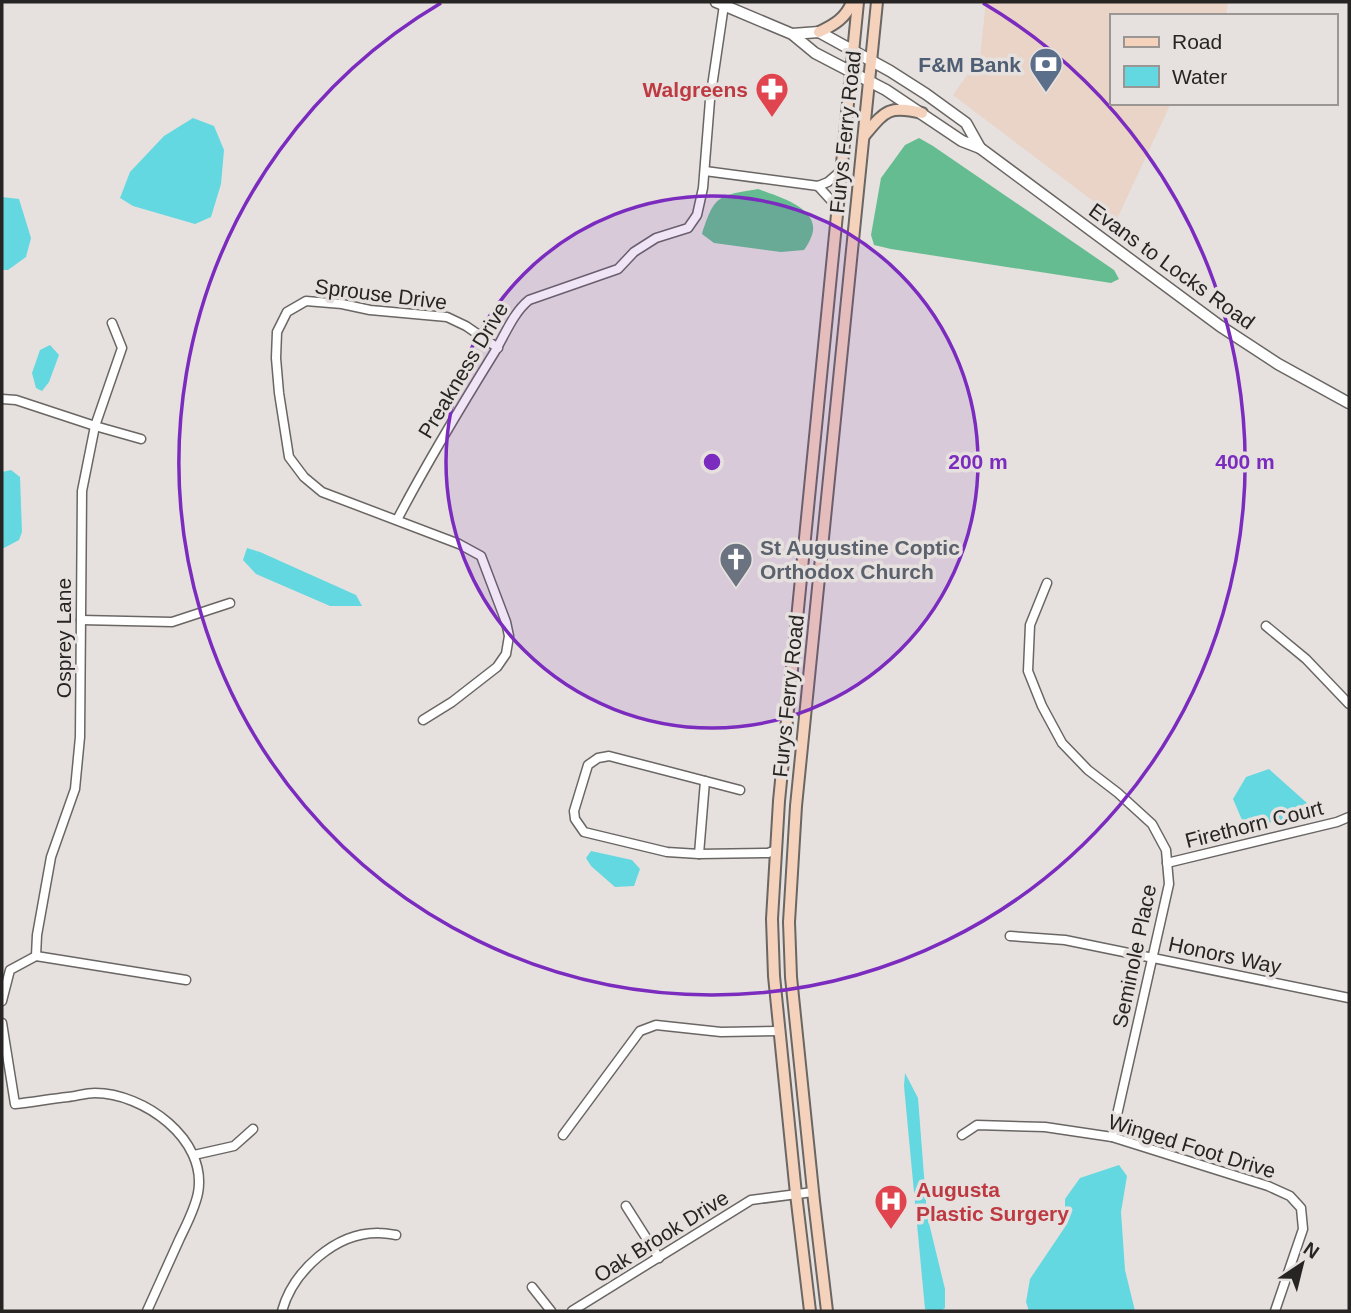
<svg xmlns="http://www.w3.org/2000/svg" width="1351" height="1313" font-family="Helvetica,sans-serif">
<style>
.commercial{fill:#ead3c7}
.forest{fill:#66bc91}
.water{fill:#63d8e0}
.lines{fill:none;stroke-linecap:round;stroke-linejoin:round}
.minor-casing{stroke:#696663;stroke-width:11}
.tertiary-casing{stroke:#696663;stroke-width:13}
.secondary-casing{stroke:#696663;stroke-width:14}
.minor{stroke:#fff;stroke-width:8}
.tertiary{stroke:#fff;stroke-width:10}
.secondary{stroke:#f4d2bc;stroke-width:10}
.ring{fill:none;stroke:#7b2cbf;stroke-width:3.5}
.labels{text-anchor:middle;dominant-baseline:central;stroke-width:7;stroke-linejoin:round;paint-order:stroke}
.service-label{font-size:21px;font-weight:bold;fill:#4e5e75;stroke:#e6e1de;text-anchor:end}
.health-label{font-size:21px;font-weight:bold;fill:#be3a42;stroke:#e6e1de;text-anchor:end}
.street-label{font-size:21px;fill:#262524;stroke:#e6e1de}
.worship-label{font-size:21px;font-weight:bold;fill:#5b616d;stroke:#e6e1de;text-anchor:start}
.centre{fill:#7b2cbf;stroke:#e6e1de;stroke-width:3.5}
.ring-label{font-size:21px;text-anchor:middle;font-weight:bold;fill:#7b2cbf;stroke:#e6e1de;stroke-width:7;stroke-linejoin:round;paint-order:stroke}
</style>
<rect width="100%" height="100%" fill="#e6e1de"/>
<polygon class="commercial" points="986,2 1228,2 1226,16 1111,16 1111,103 1171,103 1117,219 953,95 980,57"/>
<g class="forest">
<polygon points="919,138 933,146 1114,270 1119,279 1111,283 891,249 874,245 871,235 881,178 905,145"/>
<path d="M758,189c19,7 63,19 54,46 -2,6 -5,11 -8,15l-23,2 -67,-9 -12,-9c13,-40 16,-38 56,-45z"/>
</g>
<g class="water">
<polygon points="193,118 214,126 224,150 221,184 211,217 195,224 133,206 120,198 130,172 164,136"/>
<polygon points="2,197 19,199 31,238 26,257 8,270 2,270"/>
<polygon points="50,345 59,355 49,382 42,391 36,388 32,373 40,350"/>
<polygon points="11,470 20,477 22,532 19,540 2,549 2,472"/>
<polygon points="247,548 260,552 356,595 362,606 330,606 256,574 243,560"/>
<polygon points="1269,769 1307,803 1308,814 1258,825 1242,820 1233,799 1246,777"/>
<polygon points="591,851 632,860 640,869 634,886 615,887 591,866 586,858"/>
<path d="M905,1073l13,25 9,117 18,74v19c-6,5 -13,4 -20,1l-21,-223z"/>
<polygon points="1119,1165 1127,1176 1121,1212 1125,1270 1135,1311 1029,1311 1026,1302 1030,1279 1065,1227 1065,1199 1080,1178"/>
</g>
<g class="lines">
<defs>
<g id="minor">
<polyline points="705,171 818,186 828,182 842,170"/>
<polyline points="818,186 839,209"/>
<polyline points="2,399 16,400 95,426 141,439"/>
<path d="M397,520c30,-58 63,-112 97,-167 11,-18 19,-40 35,-53l89,-31 16,-17 22,-14 32,-10 9,-13 6,-27 7,-88 14,-95"/>
<polyline points="1047,583 1030,625 1028,671 1042,706 1062,743 1088,770 1118,793 1152,824 1166,850 1169,884 1112,1137"/>
<polyline points="81,620 172,622 230,603"/>
<polyline points="1266,626 1306,659 1349,704"/>
<polyline points="423,720 452,702 497,667 506,654 509,636 506,622 481,556 459,544 322,492 304,477 289,457 279,393 276,358 277,332 287,312 306,301 342,304 370,310 447,317 466,326 498,348"/>
<polyline points="740,790 609,756 598,758 588,765 574,811 575,819 584,832 667,852 699,854 768,853 776,850"/>
<polyline points="699,854 705,781"/>
<polyline points="1167,863 1337,822 1349,817"/>
<polyline points="1010,936 1065,940 1349,998"/>
<polyline points="36,956 37,935 51,857 75,789 80,737 82,491 95,426 122,348 112,323"/>
<polyline points="2,1001 10,970 36,956 186,980"/>
<path d="M2,1023l13,81c18,-2 35,-5 53,-7 9,-1 18,-4 27,-4 48,0 113,46 103,100 -3,15 -11,31 -18,45 -11,24 -22,49 -33,73"/>
<polyline points="563,1135 640,1031 656,1025 721,1032 779,1031"/>
<polyline points="962,1135 977,1125 1045,1127 1112,1137 1268,1186 1290,1196 1301,1208 1303,1229 1275,1311"/>
<polyline points="194,1155 234,1146 253,1129"/>
<polyline points="626,1206 659,1258"/>
<polyline points="532,1287 551,1311"/>
<path d="M282,1311c11,-40 54,-79 97,-78 5,0 11,1 17,2"/>
<polyline points="572,1311 751,1200 813,1192"/>
</g>
<g id="tertiary">
<polyline points="716,2 792,34 815,53 886,90 962,141 980,148 966,123 926,94 890,71 819,32 792,34"/>
<polyline points="980,148 1220,326 1278,364 1349,403"/>
</g>
<g id="secondary">
<path d="M819,32c15,-7 27,-14 33,-30"/>
<path d="M864,136c21,-25 24,-31 58,-23"/>
<polyline points="810,1311 796,1194 774,976 772,919 779,801 858,2"/>
<polyline points="827,1311 814,1201 791,977 789,922 796,806 877,2"/>
</g>
</defs>
<use href="#minor" class="minor-casing"/>
<use href="#tertiary" class="tertiary-casing"/>
<use href="#secondary" class="secondary-casing"/>
<use href="#minor" class="minor"/>
<use href="#tertiary" class="tertiary"/>
<use href="#secondary" class="secondary"/>
</g>
<circle cx="712" cy="462" r="266" fill="#7b2cbf" fill-opacity=".12"/>
<g class="ring">
<circle cx="712" cy="462" r="266"/>
<path d="M983 3A533 533 0 1 1 441 3"/>
</g>
<defs>
<symbol id="bank-pin" viewBox="-11 -11 22 30"><path d="M0 17L-7.5 6A9.5 9.5 0 1 1 7.5 6Z" fill="#5c6f8a" stroke="#e6e1de"/><path d="M-6-4H6V4H-6ZM0-2.3a2.3 2.3 0 1 0 0 4.6a2.3 2.3 0 1 0 0-4.6Z" fill="#fff"/></symbol>
<symbol id="pharmacy-pin" viewBox="-11 -11 22 30"><path d="M0 17L-7.5 6A9.5 9.5 0 1 1 7.5 6Z" fill="#e0444e" stroke="#e6e1de"/><path d="M-2-6h4v4h4v4h-4v4h-4v-4h-4v-4h4Z" fill="#fff"/></symbol>
<symbol id="church-pin" viewBox="-11 -11 22 30"><path d="M0 17L-7.5 6A9.5 9.5 0 1 1 7.5 6Z" fill="#6b7280" stroke="#e6e1de"/><path d="M-1.2-6h2.4v3.5h3.3v2.4h-3.3V6h-2.4V-.1h-3.3v-2.4h3.3Z" fill="#fff"/></symbol>
<symbol id="hospital-pin" viewBox="-11 -11 22 30"><path d="M0 17L-7.5 6A9.5 9.5 0 1 1 7.5 6Z" fill="#e0444e" stroke="#e6e1de"/><path d="M-5-5h3v3.5h4V-5h3V5h-3V1.5h-4V5h-3Z" fill="#fff"/></symbol>
</defs>
<g fill-rule="evenodd">
<use href="#bank-pin" x="1027" y="45" width="38" height="52"/>
<use href="#pharmacy-pin" x="753" y="70" width="38" height="52"/>
<use href="#church-pin" x="717" y="540" width="38" height="52"/>
<use href="#hospital-pin" x="872" y="1182" width="38" height="52"/>
</g>
<g class="labels">
<g class="service-label">
<text x="1021" y="64">F&amp;M Bank</text>
</g>
<g class="health-label">
<text x="748" y="89">Walgreens</text>
<text x="916" y="1189" text-anchor="start">Augusta<tspan x="916" dy="24">Plastic Surgery</tspan></text>
</g>
<g class="street-label">
<text transform="translate(845 132) rotate(-84)">Furys Ferry Road</text>
<text transform="translate(1172 266) rotate(36)">Evans to Locks Road</text>
<text transform="translate(381 294) rotate(7)">Sprouse Drive</text>
<text transform="translate(463 370) rotate(-59)">Preakness Drive</text>
<text transform="translate(63 638) rotate(-90)">Osprey Lane</text>
<text transform="translate(788 696) rotate(-84)">Furys Ferry Road</text>
<text transform="translate(1254 824) rotate(-14)">Firethorn Court</text>
<text transform="translate(1225 955) rotate(12)">Honors Way</text>
<text transform="translate(1134 956) rotate(-78)">Seminole Place</text>
<text transform="translate(1192 1146) rotate(17)">Winged Foot Drive</text>
<text transform="translate(661 1236) rotate(-32)">Oak Brook Drive</text>
</g>
<g class="worship-label">
<text x="760" y="547">St Augustine Coptic<tspan x="760" dy="24">Orthodox Church</tspan></text>
</g>
</g>
<circle cx="712" cy="462" r="10" class="centre"/>
<g class="ring-label">
<text x="978" y="469">200 m</text>
<text x="1245" y="469">400 m</text>
</g>
<rect width="1351" height="1313" fill="none" stroke="#262524" stroke-width="7"/>
<rect x="1110" y="14" width="228" height="91" fill="#e6e1de" stroke="#999694" stroke-width="2"/>
<rect x="1124" y="37" width="35" height="10" fill="#f4d2bc" stroke="#999694" stroke-width="2"/>
<text x="1172" y="49" font-size="21" fill="#262524">Road</text>
<rect x="1124" y="66" width="35" height="21" fill="#63d8e0" stroke="#999694" stroke-width="2"/>
<text x="1172" y="84" font-size="21" fill="#262524">Water</text>
<g transform="translate(1302 1264) rotate(35)" stroke="#e6e1de" stroke-width="5" paint-order="stroke">
<path d="M0-5L12 26L0 18L-12 26Z" fill="#262524"/>
<text y="-10" font-size="19" font-weight="bold" text-anchor="middle" fill="#262524">N</text>
</g>
</svg>
